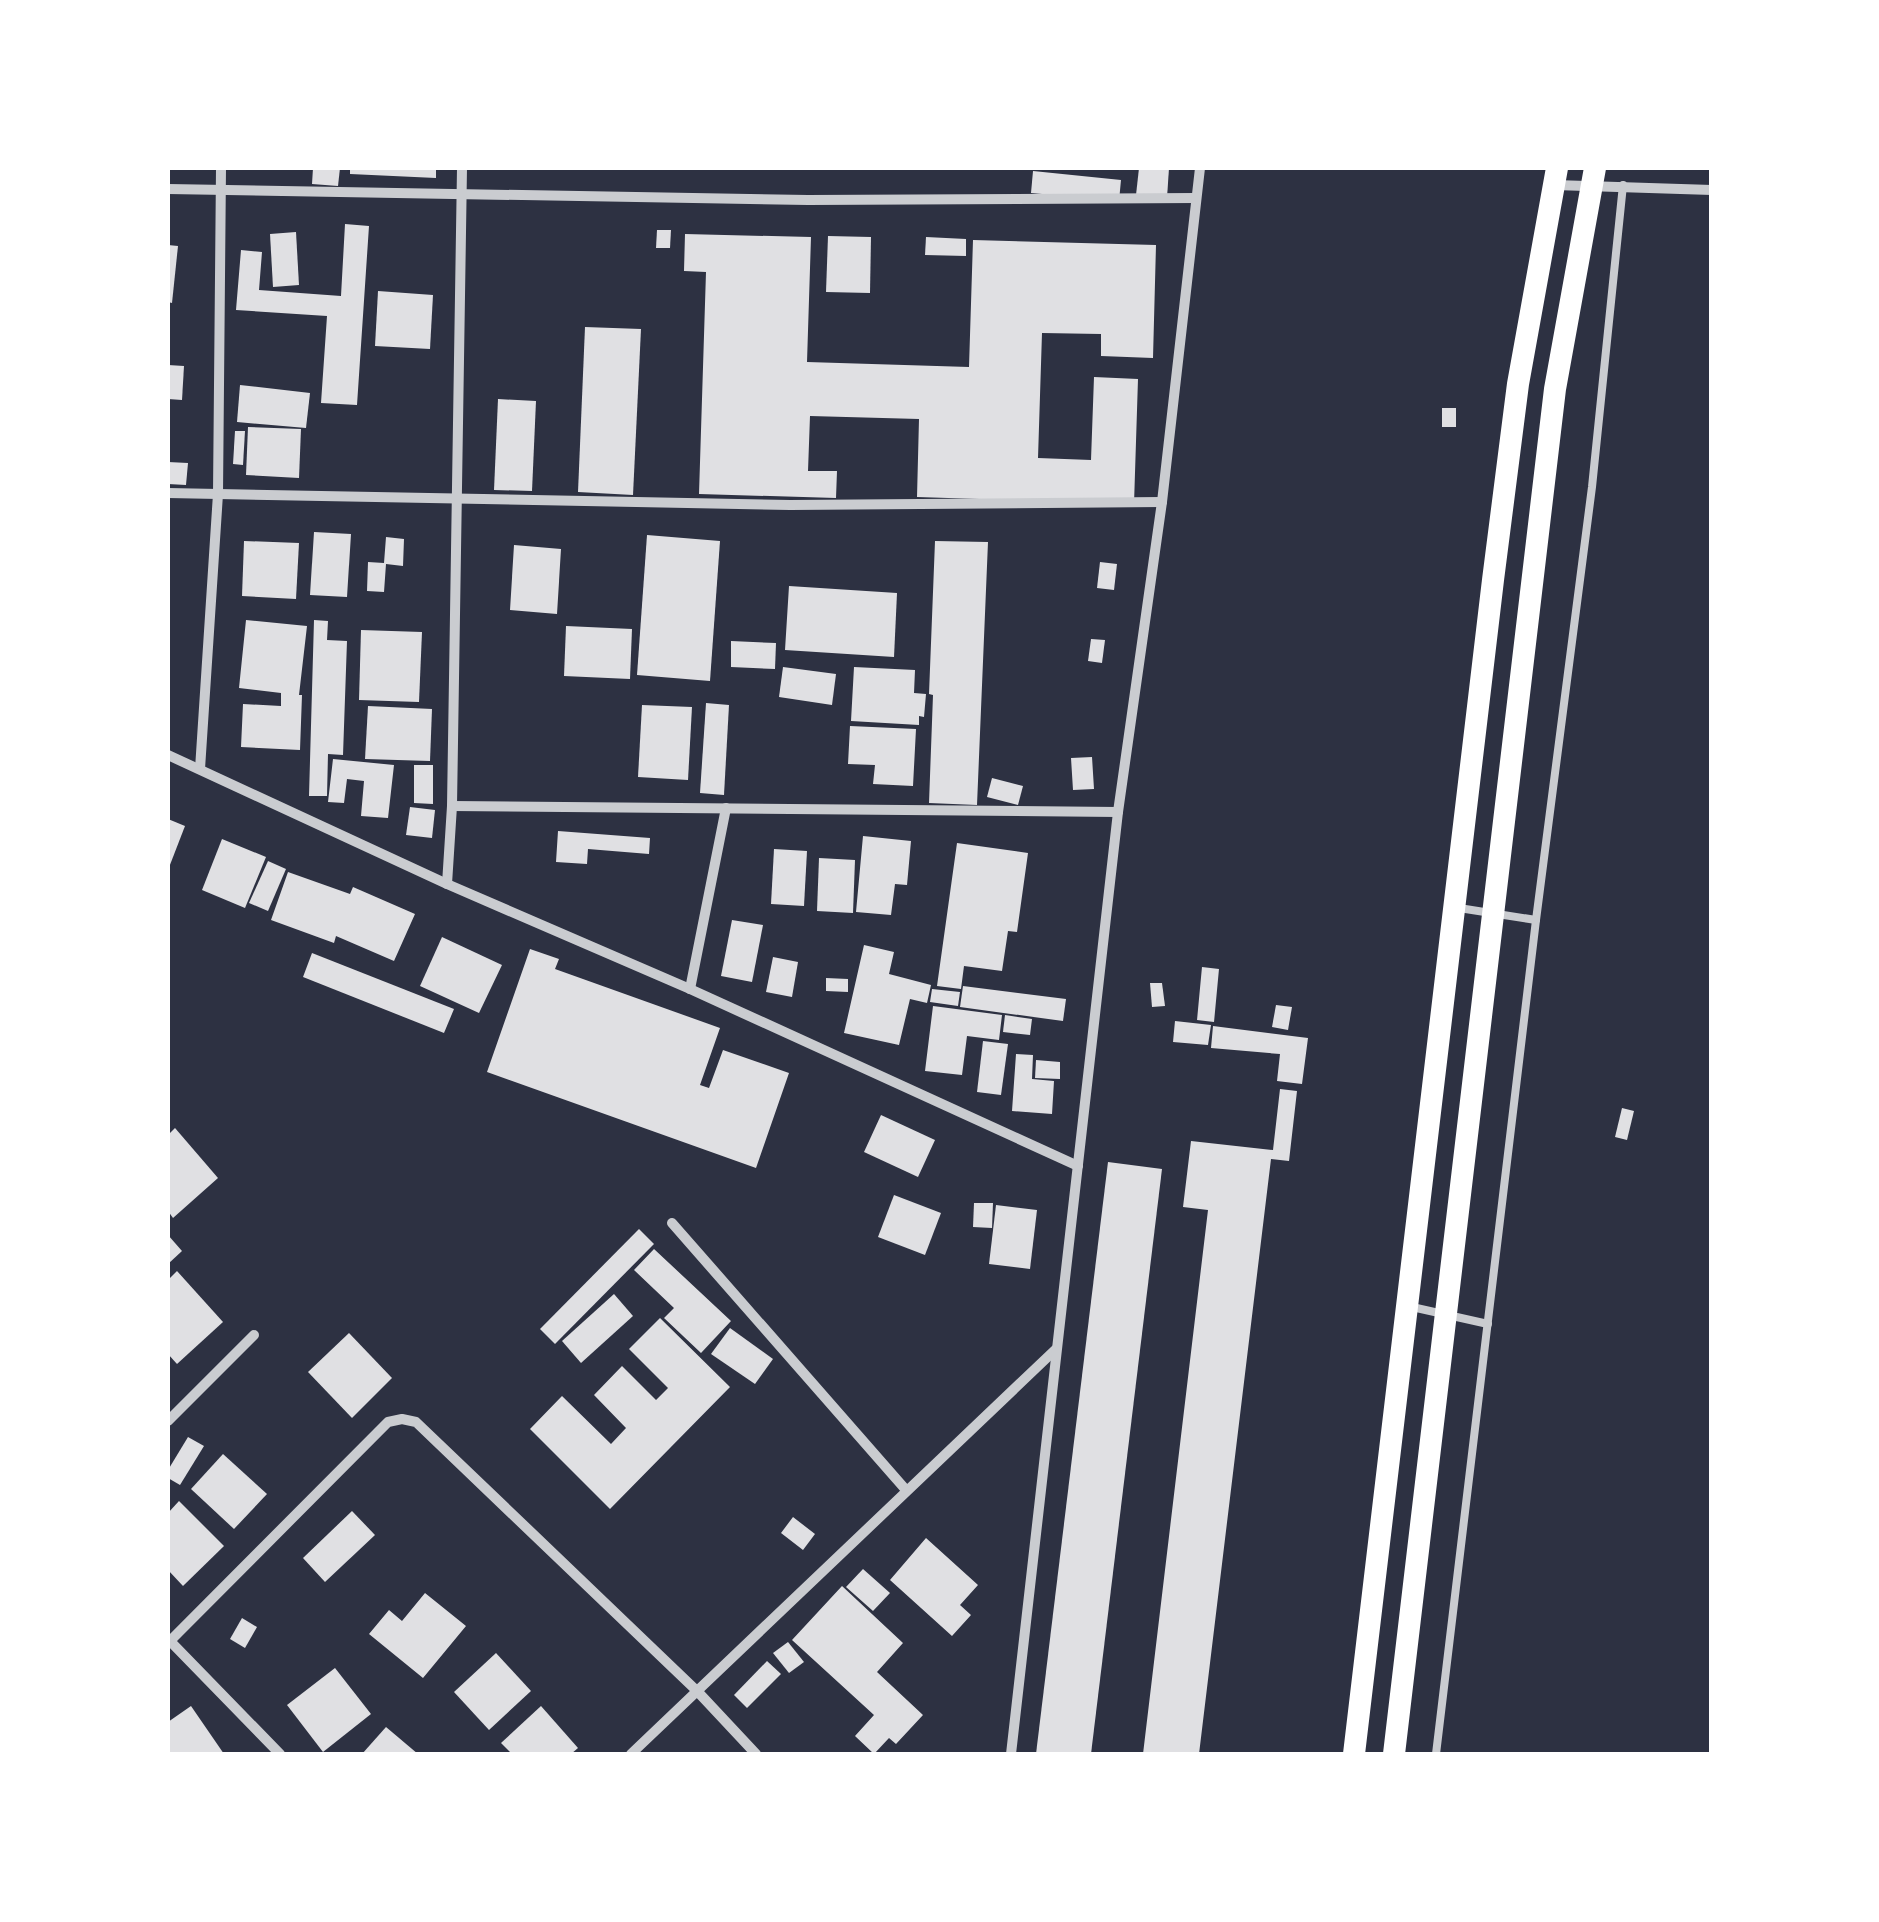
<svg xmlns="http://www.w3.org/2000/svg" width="1879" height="1922" font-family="Commissioner,sans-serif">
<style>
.building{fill:#e0e0e3}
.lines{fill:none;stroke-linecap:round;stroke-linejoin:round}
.service{stroke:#caccd0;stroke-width:8}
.minor{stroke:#caccd0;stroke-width:10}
.primary{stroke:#fff;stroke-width:22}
</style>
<rect width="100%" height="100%" fill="#2d3142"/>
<g class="building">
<polygon points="313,168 340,168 338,186 312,184"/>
<polygon points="350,168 436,168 436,178 350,174"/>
<polygon points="1139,168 1169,168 1167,198 1136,195"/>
<polygon points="1033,171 1121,180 1119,201 1031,193"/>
<polygon points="345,224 369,226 357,405 321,403 327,316 236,310 241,250 262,252 259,290 341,296"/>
<polygon points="657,230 671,230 670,248 656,248"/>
<polygon points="296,232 299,285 273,287 270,234"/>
<polygon points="685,234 811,237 807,362 969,367 973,240 1156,245 1153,358 1101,356 1101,334 1042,333 1038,458 1091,460 1094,377 1138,379 1134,504 917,497 919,419 810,416 808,471 837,471 836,498 699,494 706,272 684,271"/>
<polygon points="828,236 871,237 870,293 826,292"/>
<polygon points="926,237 966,239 966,256 925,255"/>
<polygon points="168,245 178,246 172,303 168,302"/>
<polygon points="378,291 433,295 430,349 375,346"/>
<polygon points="585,327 641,329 633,495 578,492"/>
<polygon points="168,365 184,366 182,400 168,399"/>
<polygon points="240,385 310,393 306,428 237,422"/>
<polygon points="498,399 536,401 532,491 494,490"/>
<rect x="1442" y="408" width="14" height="19"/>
<polygon points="248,427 301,429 299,478 246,475"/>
<polygon points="235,431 245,431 243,465 233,464"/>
<polygon points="168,462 188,463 186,485 168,484"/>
<polygon points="314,532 351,534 347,597 310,595"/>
<polygon points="647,535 720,541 710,681 637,675"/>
<polygon points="386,537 404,539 403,566 386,564 384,592 367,591 368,562 384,563"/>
<polygon points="244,541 299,543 296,599 242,596"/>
<polygon points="935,541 988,542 977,805 929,803 933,695 929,694"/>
<polygon points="514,545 561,549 557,614 510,610"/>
<polygon points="1100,562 1117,564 1114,590 1097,588"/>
<polygon points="789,586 897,593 894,657 785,650"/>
<polygon points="246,620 307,626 299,695 302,695 300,750 241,747 243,704 281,706 281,693 239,688"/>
<polygon points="314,620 328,621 327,640 347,641 343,755 328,754 327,796 309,796"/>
<polygon points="566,626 632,629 630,679 564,676"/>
<polygon points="361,630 422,632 419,702 359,700"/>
<polygon points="1091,639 1105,640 1102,663 1088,661"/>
<polygon points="731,641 776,643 775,669 731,667"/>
<polygon points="783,667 836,674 832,705 779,697"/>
<polygon points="854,667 915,670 914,693 926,694 924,717 919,716 919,725 851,721"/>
<polygon points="706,703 729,705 724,795 700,793"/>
<polygon points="642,705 692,707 688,780 638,777"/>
<polygon points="368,706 432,709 430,761 365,759"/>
<polygon points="850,726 916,729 913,786 873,784 875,765 848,764"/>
<polygon points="1092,757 1094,789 1073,790 1071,758"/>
<polygon points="333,759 394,765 388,818 361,816 364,781 347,779 344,803 328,802"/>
<polygon points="414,765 433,765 433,804 414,803"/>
<polygon points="992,778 1023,786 1018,805 987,797"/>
<polygon points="410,807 435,810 432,838 406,835"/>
<polygon points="168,819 185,826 168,870"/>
<polygon points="558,831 650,838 649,854 588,849 587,864 556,862"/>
<polygon points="863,836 911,841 907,885 895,884 891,915 856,912"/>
<polygon points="222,839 266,857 245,908 202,890"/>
<polygon points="957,843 1028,853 1017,932 1008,931 1002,971 964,966 961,989 937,986"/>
<polygon points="774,849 807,851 804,906 771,904"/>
<polygon points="819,858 855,860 853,913 817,911"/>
<polygon points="268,861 286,869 268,911 249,903"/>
<polygon points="288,872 350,894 353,887 415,914 394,961 336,936 334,943 271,920"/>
<polygon points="732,920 763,925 752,982 721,976"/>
<polygon points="442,937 502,965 479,1013 420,986"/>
<polygon points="864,945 894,952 889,974 931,985 927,1003 910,999 899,1045 844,1033"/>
<polygon points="530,949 559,959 555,969 720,1028 700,1085 709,1088 723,1050 789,1073 756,1168 487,1072"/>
<polygon points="312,953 454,1009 444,1033 303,977"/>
<polygon points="773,957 798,962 792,997 766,992"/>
<polygon points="1202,967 1219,969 1214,1022 1197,1020"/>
<polygon points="826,978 848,979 848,992 826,991"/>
<polygon points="1150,983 1162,983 1165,1006 1152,1007"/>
<polygon points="963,986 1066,999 1063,1021 960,1007"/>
<polygon points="932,989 960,992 958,1006 930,1002"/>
<polygon points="1276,1005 1292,1007 1288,1030 1272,1027"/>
<polygon points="933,1006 1002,1015 999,1040 967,1036 962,1075 925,1071"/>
<polygon points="1005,1015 1032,1019 1030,1035 1003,1032"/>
<polygon points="1175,1021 1211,1025 1208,1045 1173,1042"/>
<polygon points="1213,1026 1308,1038 1302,1084 1277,1081 1280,1054 1211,1048"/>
<polygon points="983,1041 1008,1044 1001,1095 977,1092"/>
<polygon points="1016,1054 1033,1055 1032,1079 1054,1081 1052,1114 1012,1111"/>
<polygon points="1036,1060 1060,1062 1060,1079 1035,1078"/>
<polygon points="1280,1089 1297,1091 1289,1161 1271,1159 1199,1754 1143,1754 1208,1210 1183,1207 1191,1141 1273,1150"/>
<polygon points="1622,1108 1634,1111 1627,1140 1615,1137"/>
<polygon points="881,1115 935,1140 918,1177 864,1152"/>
<polygon points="175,1128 218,1178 173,1218 168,1211 168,1135"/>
<polygon points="1108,1162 1162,1169 1091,1754 1036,1754"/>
<polygon points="894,1195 941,1213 925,1255 878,1237"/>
<polygon points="974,1203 993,1203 992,1228 973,1227"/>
<polygon points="996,1205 1037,1210 1030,1269 989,1264"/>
<polygon points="639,1229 654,1244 555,1344 540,1329"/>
<polygon points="168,1235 182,1251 168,1264"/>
<polygon points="654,1249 731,1321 701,1353 664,1318 674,1308 634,1270"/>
<polygon points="177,1271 223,1322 177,1364 168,1354 168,1280"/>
<polygon points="614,1294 633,1316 581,1363 562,1341"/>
<polygon points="660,1318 730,1387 610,1509 530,1429 562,1396 611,1444 626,1428 594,1395 622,1366 656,1400 668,1388 629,1349"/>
<polygon points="730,1328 773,1359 755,1384 711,1354"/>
<polygon points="349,1333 392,1378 352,1418 308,1372"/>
<polygon points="188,1437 204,1446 180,1485 168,1478 168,1470"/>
<polygon points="223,1454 267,1494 234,1529 191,1489"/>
<polygon points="179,1501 224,1546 183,1586 168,1570 168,1513"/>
<polygon points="352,1511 375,1535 325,1582 303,1558"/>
<polygon points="793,1517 815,1534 803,1550 781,1533"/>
<polygon points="926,1538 978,1585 960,1605 971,1615 952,1636 890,1580"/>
<polygon points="863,1569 890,1593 873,1611 846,1587"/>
<polygon points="842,1586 903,1643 877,1672 923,1715 896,1744 889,1738 874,1754 855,1736 874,1715 792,1640"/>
<polygon points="425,1593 466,1626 423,1678 369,1634 389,1610 402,1621"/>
<polygon points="242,1618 257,1627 245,1648 230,1639"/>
<polygon points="788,1642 804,1662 789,1673 773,1653"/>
<polygon points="496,1653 531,1691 489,1730 454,1692"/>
<polygon points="767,1661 781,1674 747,1708 734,1695"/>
<polygon points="335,1668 371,1714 323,1752 287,1705"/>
<polygon points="191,1706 224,1754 168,1754 168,1722"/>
<polygon points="541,1706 578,1748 571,1754 512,1754 501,1743"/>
<polygon points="386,1727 418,1754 362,1754"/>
</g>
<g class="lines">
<g class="service">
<polyline points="1459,908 1536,920"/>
<polyline points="1412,1307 1488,1324"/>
<polyline points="1436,1754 1536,920 1592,487 1623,185"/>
</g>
<g class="minor">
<polyline points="1555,185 1712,190"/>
<polyline points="168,189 808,200 1196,198"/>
<polyline points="168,493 790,505 1162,502"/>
<polyline points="168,755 447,884 690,989 1078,1166"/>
<polyline points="200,769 218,494 221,168"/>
<polyline points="452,806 1118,812"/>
<polyline points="447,884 452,806 462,168"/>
<polyline points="690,989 726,808"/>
<polyline points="672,1223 906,1490"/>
<polyline points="168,1421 254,1335"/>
<polyline points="170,1641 280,1754"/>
<polyline points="168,1643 388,1422 402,1419 416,1422 698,1692 756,1754"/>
<polyline points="631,1754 1055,1350"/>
<polyline points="1011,1754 1118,812 1162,502 1200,168"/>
</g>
<g class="primary">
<polyline points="1354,1754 1493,580 1518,384 1557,168"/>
<polyline points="1394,1754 1555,389 1595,168"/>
</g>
</g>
<rect width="1879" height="1922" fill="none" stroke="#ffffff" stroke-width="340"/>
</svg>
